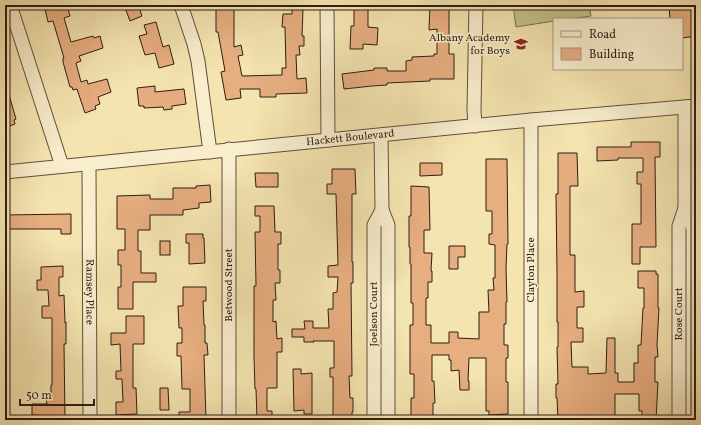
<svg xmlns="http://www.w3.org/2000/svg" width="701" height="425" font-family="Vollkorn,serif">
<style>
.green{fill:#c3c286;stroke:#796f4e}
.building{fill:#e7ae80;stroke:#2f1c15}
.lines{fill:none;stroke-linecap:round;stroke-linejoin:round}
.minor-casing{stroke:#604e3c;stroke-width:15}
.minor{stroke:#f8edcc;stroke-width:13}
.labels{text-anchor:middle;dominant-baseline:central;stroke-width:3;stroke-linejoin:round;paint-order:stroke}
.poi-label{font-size:11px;fill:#2f1c15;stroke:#f8edcc;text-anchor:end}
.street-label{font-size:11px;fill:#2f1c15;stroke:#f8edcc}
</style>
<rect width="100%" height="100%" fill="#f4e4b0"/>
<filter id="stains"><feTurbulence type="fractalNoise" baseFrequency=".005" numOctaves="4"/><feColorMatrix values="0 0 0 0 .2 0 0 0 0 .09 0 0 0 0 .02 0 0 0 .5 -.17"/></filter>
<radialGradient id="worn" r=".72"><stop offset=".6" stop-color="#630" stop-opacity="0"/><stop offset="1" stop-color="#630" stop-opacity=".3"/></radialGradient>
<polygon class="green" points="513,5 589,5 591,16 569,19 554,19 554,21 516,27"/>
<g class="building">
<polygon points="44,5 67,5 70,16 64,18 71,42 93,36 94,38 100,36 103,48 79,56 81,61 76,63 81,82 87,80 88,84 107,79 111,92 98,97 100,104 95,106 96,109 85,113 77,89 73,90 72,87 70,87 63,62 63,58 64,58 53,21 48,22"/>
<polygon points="124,5 138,5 142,16 130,21"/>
<polygon points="354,5 368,5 368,27 378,28 377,45 363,44 363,49 350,49 351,26 354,26"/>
<polygon points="430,5 449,5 449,54 454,54 454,79 430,79 430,81 387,83 387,85 372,86 344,89 342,74 374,70 374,68 387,68 387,71 406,71 406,61 412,60 412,57 434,56 434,54 437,54 437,29 429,30"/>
<polygon points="669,5 696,5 696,36 682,38 682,19 670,19"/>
<polygon points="292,8 303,9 302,36 304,36 304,46 299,46 300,55 296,55 297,79 306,78 307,93 276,94 276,97 260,97 260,89 240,89 241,98 226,100 221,72 225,71 218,32 216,32 216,9 234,9 234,47 241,45 243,55 238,56 242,76 282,75 282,68 286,68 285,27 282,27 283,14 292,14"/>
<polygon points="156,22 163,47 169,45 174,64 159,68 155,53 145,55 139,36 147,34 144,25"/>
<polygon points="155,86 155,92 184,89 186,104 172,106 172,109 164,110 163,107 144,108 144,106 139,106 137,88"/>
<polygon points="5,88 7,88 16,119 14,120 15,124 5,128"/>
<polygon points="631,142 660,142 660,157 655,157 656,247 640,247 640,264 632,264 632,224 641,224 641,184 637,184 637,172 643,172 643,158 618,158 618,160 597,161 597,147 631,147"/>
<polygon points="558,153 577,153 578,186 570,186 570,255 575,255 575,292 584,291 584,307 577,307 577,328 583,328 583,342 571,342 572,367 588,367 588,374 606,373 607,338 615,338 615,373 618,373 618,382 634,382 634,363 638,363 638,345 641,345 643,308 644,308 644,288 638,288 638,271 656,271 656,274 658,274 658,308 659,308 657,345 658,357 655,357 655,382 658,382 656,420 642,420 642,411 639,411 639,394 615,394 615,417 604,417 604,420 558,420 557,398 556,398 556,384 558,384 557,347 558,347 558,322 557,322 557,273 556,194 558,194"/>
<polygon points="486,159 507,159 508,244 507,244 506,269 507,302 506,302 506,324 504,324 504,345 508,345 508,358 506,358 506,382 508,382 508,414 489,415 489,411 486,411 486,358 469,358 468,381 469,381 469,390 460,390 459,370 451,371 451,360 449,360 449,355 432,355 432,381 434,381 435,403 433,403 433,420 411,420 411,398 414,398 414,374 410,374 410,325 413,325 413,303 411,303 411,264 410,264 410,247 409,247 409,216 411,216 411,186 429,187 430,230 424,230 424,253 432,253 431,271 432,271 432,282 428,282 428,298 426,298 426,325 431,325 431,343 449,343 449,332 458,332 458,338 479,339 479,312 489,312 488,290 494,290 493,278 495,278 495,245 489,244 489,234 492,234 492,211 486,211"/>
<polygon points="420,163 442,163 442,175 420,176"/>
<polygon points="332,169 355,169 356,194 352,194 352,262 353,262 353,283 351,283 352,376 349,376 350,398 353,398 353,412 352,412 352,420 333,420 333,377 330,377 330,368 334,368 334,341 313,341 314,342 304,342 304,337 292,337 292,329 305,329 304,321 313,321 313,328 329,328 328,309 333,309 333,293 337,292 338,277 328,277 328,266 338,265 336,194 327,194 327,184 332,184"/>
<polygon points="255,173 278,173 278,187 256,187"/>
<polygon points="210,185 211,202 199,203 199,208 183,210 183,215 150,215 150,230 138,230 138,251 141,251 141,273 156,273 156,282 133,282 133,309 118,309 118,287 121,287 121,265 118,265 118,250 125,250 125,229 117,229 117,196 150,195 150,199 173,199 173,188 196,188 196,186"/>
<polygon points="255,206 274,206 275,232 281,232 281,244 278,244 278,270 280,270 280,283 275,283 276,300 273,300 273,322 276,321 277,339 282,338 282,352 277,352 277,388 267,388 267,411 272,411 272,420 257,420 256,389 255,389 254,357 254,286 256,286 255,232 260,232 260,216 255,216"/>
<polygon points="71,214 71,234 61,234 61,229 5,229 5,215"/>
<polygon points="186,234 203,234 203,238 204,238 205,263 189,264 189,243 186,243"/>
<rect x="160" y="241" width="10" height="14"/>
<polygon points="449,246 465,246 465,257 458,257 458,269 449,269"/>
<polygon points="63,266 63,277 59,277 59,296 64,295 65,323 66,322 66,344 64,344 65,420 48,420 48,416 32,415 32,404 47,404 46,399 51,399 51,385 52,385 52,318 42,318 42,306 49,306 48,290 37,290 37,280 41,280 41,267"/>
<polygon points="183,287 206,287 206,301 203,301 204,325 205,325 205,343 207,343 208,355 204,355 206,420 179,420 179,412 190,412 190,389 182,389 181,356 177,356 177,343 182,343 182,328 179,328 178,306 183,306"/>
<polygon points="126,316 144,316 144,344 133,344 133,388 136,388 137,414 116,415 116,402 123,402 122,379 116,379 116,371 121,371 120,344 111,345 111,333 126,333"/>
<polygon points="293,369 301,369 301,374 312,373 312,414 304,414 304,410 294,411"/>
<polygon points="160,388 168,388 169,410 160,410"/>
</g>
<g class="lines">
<defs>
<g id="minor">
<polyline points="10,5 62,166"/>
<polyline points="181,5 194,44 198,61 210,152"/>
<polyline points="327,5 328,140"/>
<polyline points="475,126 474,110 476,5"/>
<polyline points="381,135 382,210 388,225 388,420"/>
<polyline points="229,149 229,420"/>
<path id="s1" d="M89,164l1,256"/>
<path id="s2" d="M5,172l526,-52 165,-14"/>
<polyline points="685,208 693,228 693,420"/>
<polyline points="374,420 374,225 382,210"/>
<polyline points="531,420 531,120"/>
<polyline points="679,420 679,226 685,208 685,107"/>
</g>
</defs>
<use href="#minor" class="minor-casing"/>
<use href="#minor" class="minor"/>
</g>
<defs>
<symbol id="school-bare" viewBox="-9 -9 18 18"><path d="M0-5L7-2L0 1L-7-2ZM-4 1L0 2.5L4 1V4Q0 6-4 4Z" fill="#8f2418" stroke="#f8edcc" stroke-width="2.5" paint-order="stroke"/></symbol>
</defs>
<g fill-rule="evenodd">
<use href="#school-bare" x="511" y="34" width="20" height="20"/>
</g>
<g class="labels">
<g class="poi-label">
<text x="510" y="38">Albany Academy<tspan x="510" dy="13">for Boys</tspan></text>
</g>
<g class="street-label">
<text stroke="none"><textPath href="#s2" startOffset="347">Hackett Boulevard</textPath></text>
<text transform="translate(531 270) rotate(-90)">Clayton Place</text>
<text transform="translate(229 285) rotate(-90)">Betwood Street</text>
<text stroke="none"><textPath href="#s1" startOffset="128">Ramsey Place</textPath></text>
<text transform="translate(374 314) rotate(-90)">Joelson Court</text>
<text transform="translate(679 314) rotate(-90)">Rose Court</text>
</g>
</g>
<rect width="701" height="425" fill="none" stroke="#f4e4b0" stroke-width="20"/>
<rect x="6" y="6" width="689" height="413" fill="none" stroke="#2f1c15" stroke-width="2"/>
<rect x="10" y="10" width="681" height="405" fill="none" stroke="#2f1c15"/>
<rect x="553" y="18" width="130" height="52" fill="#f8edcc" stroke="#a89983"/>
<rect x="561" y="31" width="20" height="6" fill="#f8edcc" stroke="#a89983"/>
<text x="589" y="38" font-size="12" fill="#2f1c15">Road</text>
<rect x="561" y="48" width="20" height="12" fill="#e7ae80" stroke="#a89983"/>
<text x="589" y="58" font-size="12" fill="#2f1c15">Building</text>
<path d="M20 399v6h74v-6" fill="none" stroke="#2f1c15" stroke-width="2"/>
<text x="26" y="399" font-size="12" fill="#2f1c15" stroke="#f8edcc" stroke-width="3" paint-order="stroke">50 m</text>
<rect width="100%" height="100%" filter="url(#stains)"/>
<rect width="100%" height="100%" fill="url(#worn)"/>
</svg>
